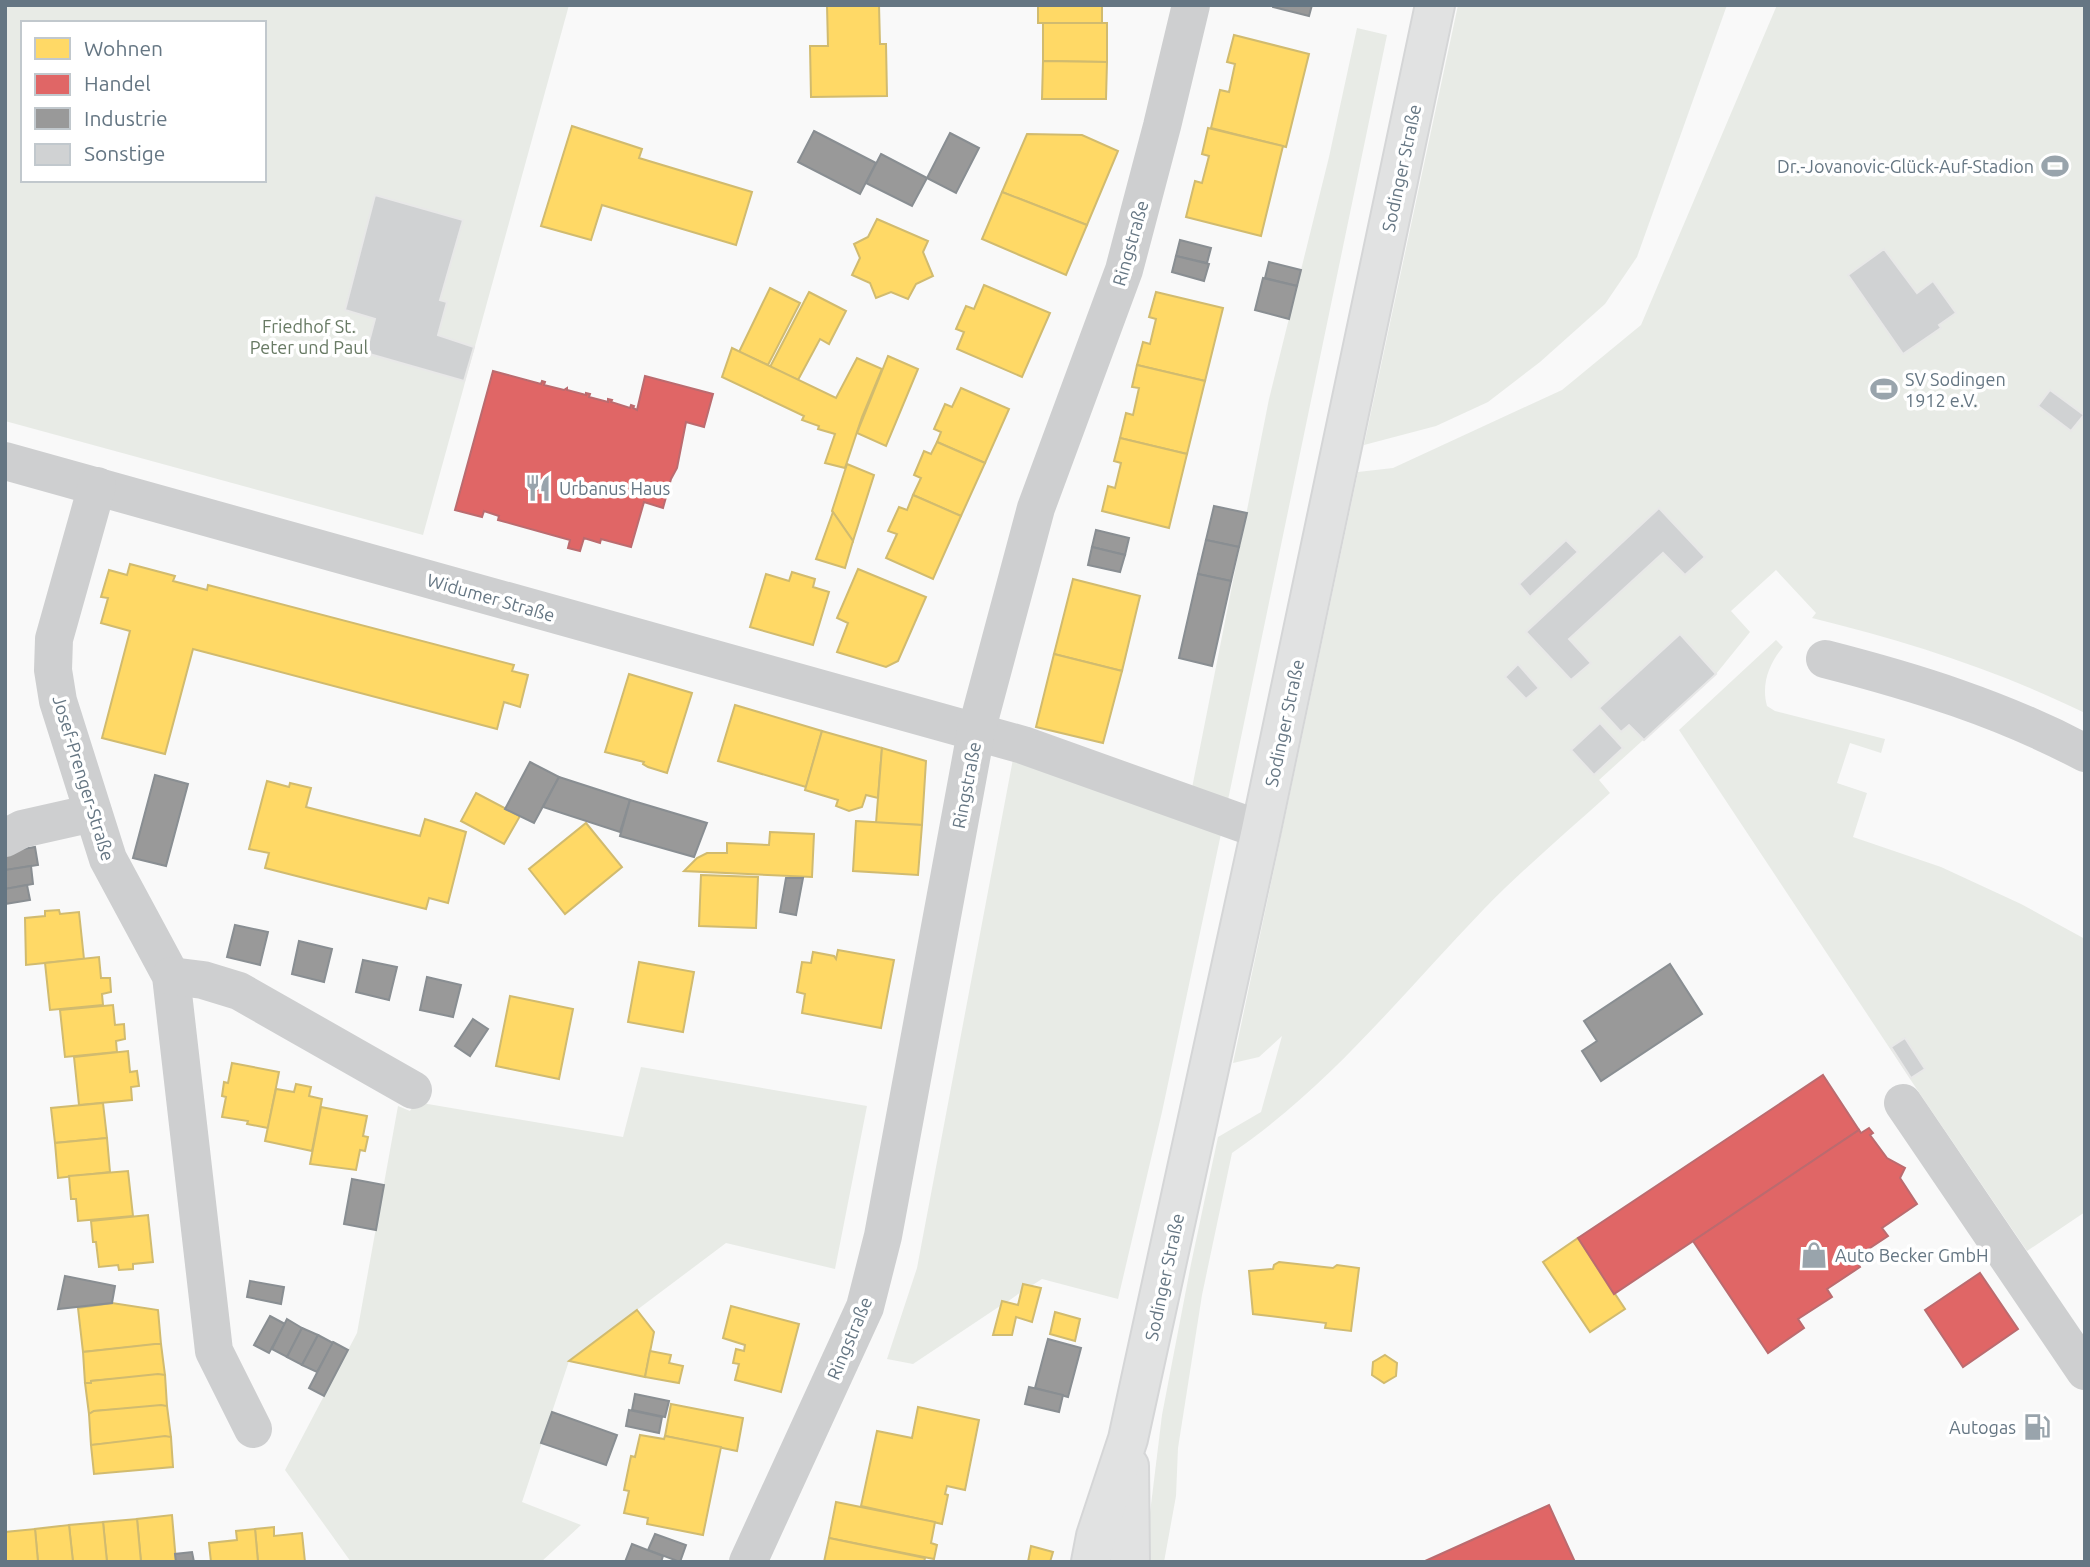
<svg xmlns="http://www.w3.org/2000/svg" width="2090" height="1567" font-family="Ubuntu,sans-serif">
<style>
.green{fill:#e8ebe6;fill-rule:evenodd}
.homes{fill:#ffd966;stroke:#d1bb6f;stroke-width:2}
.shops{fill:#e06666;stroke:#bb6b6f;stroke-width:2}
.industry{fill:#999;stroke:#898e92;stroke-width:2}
.building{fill:#d0d2d3;stroke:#e8e8e8;stroke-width:2}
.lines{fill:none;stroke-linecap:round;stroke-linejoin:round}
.major-casing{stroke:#d5d6d7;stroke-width:42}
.minor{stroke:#cecfd0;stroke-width:38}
.major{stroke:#e1e2e2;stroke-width:38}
.labels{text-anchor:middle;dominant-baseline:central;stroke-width:7;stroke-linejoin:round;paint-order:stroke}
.poi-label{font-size:18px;fill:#657683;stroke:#fff;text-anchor:start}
.street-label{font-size:18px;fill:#657683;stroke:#fff}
.park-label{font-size:18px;fill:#687a64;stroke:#fff}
</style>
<rect width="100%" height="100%" fill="#f9f9f9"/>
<g class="green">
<path d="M5,5h564l-146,530 -418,-114zM23,23h241v157h-241z"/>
<polygon points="1458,5 1727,5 1637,257 1605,304 1540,362 1488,402 1436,426 1364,445"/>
<path d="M1777,5h308v708c-88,-43 -179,-72 -273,-95l4,-5 -40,-43 -45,41 19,21 -34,42 -117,106 11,13c-42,38 -86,75 -126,116 -81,84 -154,177 -252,244l-30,142 -24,153 -2,48 -12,66h-20l18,-147 29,-151 27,-127 43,-25 21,-76 -23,21 -26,6 125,-591 35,-4 169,-78 79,-65z"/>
<polygon points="1357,28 1387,35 1228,800 1192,788 1269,399 1329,157"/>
<path d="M1776,640l7,7c-14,17 -22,37 -16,59l8,5 110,28 -4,14 -31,-10 -13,40 30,10 -14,44 88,30 80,37 64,35v273l-58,39 -109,-160 -239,-361z"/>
<polygon points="1013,759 1222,829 1162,1112 1118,1299 1042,1279 1031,1286 1023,1284 1021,1292 1007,1302 1002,1301 1000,1306 913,1364 887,1359 917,1268"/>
<polygon points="641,1067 867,1106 835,1269 726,1243 569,1361 522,1502 581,1525 541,1562 351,1562 285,1470 357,1333 398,1106 410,1111 416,1102 623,1137"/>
</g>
<g class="homes">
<polygon points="827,5 879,5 880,44 886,44 887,96 811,97 810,46 828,46"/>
<rect x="1038" y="5" width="64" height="18"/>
<polygon points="1043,23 1107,23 1107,62 1043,61"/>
<polygon points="1234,35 1309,54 1286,147 1211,128 1220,90 1229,92 1235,64 1227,62"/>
<polygon points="1043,61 1107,62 1106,99 1042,99"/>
<polygon points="572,126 642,149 639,158 752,192 736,245 602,205 591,240 541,226"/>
<polygon points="1208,128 1283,146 1261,236 1186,217 1195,181 1202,183 1209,156 1202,154"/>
<polygon points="1027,134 1082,135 1118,151 1087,225 1002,192"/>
<polygon points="1002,192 1087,225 1066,275 982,239"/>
<polygon points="877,219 928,241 923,252 933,276 916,284 908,299 891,292 876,298 870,283 852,275 860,258 854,244 868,237"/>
<polygon points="984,285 1050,313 1022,377 957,349 964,332 956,329 966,306 974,309"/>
<polygon points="770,288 800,303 768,365 739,352"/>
<polygon points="809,292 846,311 829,344 820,339 798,380 770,367"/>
<polygon points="1156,292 1223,308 1205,381 1137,365 1143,342 1150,344 1156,319 1149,317"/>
<polygon points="732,348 836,398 857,358 882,369 862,417 845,468 825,463 835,434 818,429 819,426 802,420 804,416 722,377"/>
<polygon points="888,356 918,369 886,446 857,433"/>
<polygon points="1137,365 1205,381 1187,454 1120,438 1126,413 1133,415 1139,388 1132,387"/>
<polygon points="961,388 1009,409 985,463 937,442 941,432 934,429 945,404 952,407"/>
<polygon points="1120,438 1187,454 1169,528 1102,511 1108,486 1115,488 1121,463 1114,461"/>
<polygon points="937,442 985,463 961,516 913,495 921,478 914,475 924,451 931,454"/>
<polygon points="847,464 874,475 853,541 832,511"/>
<polygon points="913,495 961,516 933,579 886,558 897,534 888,531 899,507 907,510"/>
<polygon points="833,512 853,541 845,568 816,559"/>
<polygon points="130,564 175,576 173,581 207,590 208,585 514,665 512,671 528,675 520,707 504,702 497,729 193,649 165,754 102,738 130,631 101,623 108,598 101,597 109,570 127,575"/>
<polygon points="858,569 926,597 898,661 886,667 837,652 848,623 837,618"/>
<polygon points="792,572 815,579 813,587 829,592 813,645 750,627 766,574 789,581"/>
<polygon points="1073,579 1140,596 1122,671 1054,654"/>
<polygon points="1054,654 1122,671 1103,743 1036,727"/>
<polygon points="629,674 692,693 667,773 648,767 643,764 644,762 605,752"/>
<polygon points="735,705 822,731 806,787 718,761"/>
<polygon points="822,731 882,748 878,798 866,795 862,807 849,811 836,806 838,800 805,790"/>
<polygon points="882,748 926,761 922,825 876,823"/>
<polygon points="267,781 289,787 290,783 311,788 306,807 420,836 425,819 466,832 448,903 429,898 426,909 265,868 269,853 249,849"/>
<polygon points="476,793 520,816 504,844 461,821"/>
<polygon points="856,821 922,825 918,875 853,871"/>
<polygon points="586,823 622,867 565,914 529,869"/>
<polygon points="770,832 814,834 812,877 684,871 697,858 707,853 727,853 727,843 769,845"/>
<polygon points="701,875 758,877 756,928 699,926"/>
<polygon points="59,910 60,914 79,912 84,959 26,965 25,918 45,916 45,911"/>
<polygon points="838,950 894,960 881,1028 802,1013 805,994 797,992 802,962 811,963 813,952 834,956 836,959"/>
<polygon points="99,957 101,978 110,978 111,992 102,994 103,1005 50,1010 45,963"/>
<polygon points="639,962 694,972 683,1032 628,1022"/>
<polygon points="510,996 573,1009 559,1079 496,1066"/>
<polygon points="113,1005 115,1025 124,1024 125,1039 116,1041 117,1052 65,1057 60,1010"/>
<polygon points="128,1051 130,1072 137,1071 139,1086 131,1087 132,1100 79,1105 74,1057"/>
<polygon points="232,1063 279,1072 268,1128 247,1124 248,1121 222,1117 226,1097 222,1096 224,1082 228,1083"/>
<polygon points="296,1084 311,1087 309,1096 322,1099 312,1151 265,1141 276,1089 294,1092"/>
<polygon points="103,1103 107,1138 55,1143 51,1108"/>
<polygon points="321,1107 367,1116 363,1136 368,1137 365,1151 360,1150 356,1170 310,1164"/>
<polygon points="107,1138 110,1172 58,1178 55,1143"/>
<polygon points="128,1171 133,1216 78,1221 76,1199 71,1199 69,1176"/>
<polygon points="148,1215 153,1262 133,1264 133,1269 119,1270 118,1265 99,1267 96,1242 93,1242 91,1221"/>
<polygon points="1578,1238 1625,1309 1590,1332 1543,1262"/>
<polygon points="1279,1262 1333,1268 1337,1265 1359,1268 1351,1331 1325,1328 1326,1323 1253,1314 1249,1271 1273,1269 1274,1265"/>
<polygon points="1023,1284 1041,1288 1032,1322 1016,1317 1012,1335 993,1335 1002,1301 1018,1305"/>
<polygon points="112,1303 158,1310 161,1344 83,1352 78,1308"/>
<polygon points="731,1306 799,1324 781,1392 735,1380 739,1364 733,1363 736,1349 744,1351 745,1345 723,1338"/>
<polygon points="637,1310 654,1332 645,1377 569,1361"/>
<polygon points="1055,1312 1080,1319 1075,1341 1050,1334"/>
<polygon points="155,1344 161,1344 165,1375 91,1381 91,1383 85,1383 83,1352"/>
<polygon points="650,1351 671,1355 669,1363 683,1366 679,1383 645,1377"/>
<polygon points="1385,1355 1397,1363 1396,1376 1384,1383 1372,1375 1373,1362"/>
<polygon points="158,1374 165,1375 167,1406 94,1411 89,1414 85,1383 91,1383 91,1381"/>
<polygon points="671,1404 743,1418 737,1451 665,1436"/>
<polygon points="161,1405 167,1406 171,1437 91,1445 89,1414 94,1411"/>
<polygon points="918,1407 979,1420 965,1490 947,1486 945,1494 948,1495 942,1524 861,1506 877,1431 912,1438"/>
<polygon points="640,1435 664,1439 665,1436 721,1447 703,1535 647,1524 648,1518 624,1513 629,1491 624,1490 631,1456 635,1457"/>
<polygon points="165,1436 171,1437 173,1467 94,1474 91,1445"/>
<polygon points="836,1502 935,1522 931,1543 937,1545 934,1559 829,1538"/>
<polygon points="172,1515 176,1562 141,1562 137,1519"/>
<polygon points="137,1519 141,1562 107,1562 103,1522"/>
<polygon points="103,1522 107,1562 73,1562 69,1525"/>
<polygon points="69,1525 73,1562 38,1562 35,1529"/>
<polygon points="274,1527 274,1536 302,1533 305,1562 258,1562 255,1529"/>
<polygon points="35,1529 38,1562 5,1562 5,1532"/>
<polygon points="255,1529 258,1562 211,1562 209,1543 237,1540 236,1531"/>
<polygon points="829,1538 925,1558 924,1562 824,1562"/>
<polygon points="1031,1546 1053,1552 1050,1562 1028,1562"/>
</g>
<g class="shops">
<polygon points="493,371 541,384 542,381 545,382 544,385 564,390 567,388 567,390 586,395 586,393 590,394 589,397 608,402 608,399 612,400 611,402 630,408 631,405 634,406 633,408 637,410 645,376 713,394 704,427 686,422 677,468 671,479 663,508 644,502 631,547 601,539 600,543 584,538 580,551 568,548 570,540 498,520 499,516 484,511 482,517 455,510"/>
<polygon points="1823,1075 1859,1130 1614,1294 1578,1238"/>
<polygon points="1869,1128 1873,1133 1870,1135 1887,1158 1905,1168 1900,1178 1917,1204 1882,1228 1888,1236 1855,1258 1860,1267 1827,1289 1832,1297 1798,1319 1804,1328 1768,1353 1693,1241 1859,1130 1861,1133"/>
<polygon points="1980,1273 2018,1329 1963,1367 1925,1310"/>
<polygon points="1549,1505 1575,1562 1423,1562 1505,1525"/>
</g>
<g class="industry">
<polygon points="1273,5 1312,5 1309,16 1273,7"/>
<polygon points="814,131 876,163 860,194 798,162"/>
<polygon points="950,133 979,148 956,193 927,178"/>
<polygon points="881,154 927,178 912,206 866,183"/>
<polygon points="1180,240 1211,248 1207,263 1176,256"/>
<polygon points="1176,256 1209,264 1204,281 1172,272"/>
<polygon points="1269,262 1301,270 1297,286 1265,278"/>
<polygon points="1263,278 1297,286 1289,319 1255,310"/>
<polygon points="1214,506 1247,513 1239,547 1206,540"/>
<polygon points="1096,530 1129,538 1125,555 1092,547"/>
<polygon points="1206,540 1239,547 1231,581 1198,574"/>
<polygon points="1092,547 1125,555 1120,572 1088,565"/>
<polygon points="1198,574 1231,581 1212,666 1179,658"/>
<polygon points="530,762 559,777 534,823 505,809"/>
<polygon points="155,775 188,784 166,866 133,858"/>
<polygon points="559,777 630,800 620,832 543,807"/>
<polygon points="630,800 707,823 694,857 620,836"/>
<polygon points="35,847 38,865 6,870 5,852"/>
<polygon points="31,866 33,884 5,889 5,870"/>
<polygon points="786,878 803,878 796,915 780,912"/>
<polygon points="27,885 30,900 5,904 5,889"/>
<polygon points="235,925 268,932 260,965 227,957"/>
<polygon points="299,941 332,949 324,982 292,974"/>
<polygon points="363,960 397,967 389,1000 356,992"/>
<polygon points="1670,964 1702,1014 1601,1081 1582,1051 1597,1041 1584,1021"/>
<polygon points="427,977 461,985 453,1017 420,1010"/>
<polygon points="473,1019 488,1029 470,1056 455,1046"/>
<polygon points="352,1179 384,1185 376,1230 344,1224"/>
<polygon points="65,1276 115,1286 112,1303 58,1309"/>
<polygon points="250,1281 284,1287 281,1304 247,1297"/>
<polygon points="270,1316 285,1324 269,1353 254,1345"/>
<polygon points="287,1319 302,1328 287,1357 272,1349"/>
<polygon points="302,1328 318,1335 302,1365 287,1357"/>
<polygon points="318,1335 333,1343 317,1372 302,1365"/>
<polygon points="1048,1339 1081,1348 1068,1397 1035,1388"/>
<polygon points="333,1342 348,1350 324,1396 309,1388"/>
<polygon points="1029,1387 1063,1395 1059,1412 1025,1404"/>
<polygon points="635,1394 669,1401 665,1417 632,1410"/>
<polygon points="629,1410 662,1417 659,1433 626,1426"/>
<polygon points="552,1412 617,1435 606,1465 541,1443"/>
<polygon points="655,1534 686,1545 680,1562 648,1550"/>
<polygon points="632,1544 663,1556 661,1562 625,1562"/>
<polygon points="192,1552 194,1562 176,1562 175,1554"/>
</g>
<g class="building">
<polygon points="375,195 463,220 440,300 447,302 438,335 474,347 464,381 366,353 375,319 345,310"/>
<polygon points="1884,249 1917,293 1933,281 1956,313 1939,325 1941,328 1903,354 1848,275"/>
<polygon points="2050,390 2084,415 2071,431 2038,406"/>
<polygon points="1659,508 1705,557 1685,575 1663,553 1569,639 1591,663 1571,680 1526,632"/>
<polygon points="1566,540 1578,552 1530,597 1519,584"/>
<polygon points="1680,634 1716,674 1644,740 1629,725 1621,732 1599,708"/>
<polygon points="1518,664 1539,688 1526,699 1505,677"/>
<polygon points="1600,723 1623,748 1594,775 1571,750"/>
<polygon points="1905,1038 1925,1069 1911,1078 1891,1047"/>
</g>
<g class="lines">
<defs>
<g id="major">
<polyline points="1129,1466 1130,1562"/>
<polyline points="1091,1562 1096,1536 1128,1439 1261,830 1435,5"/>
</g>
</defs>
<use href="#major" class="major-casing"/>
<g class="minor">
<polyline points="5,461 1023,745 1261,830"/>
<polyline points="97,486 54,639 53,670 58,701 108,859 171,976 214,1351 253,1429"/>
<path d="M1825,659c90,23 177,50 260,94"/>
<polyline points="5,838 22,829 93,813"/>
<polyline points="171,976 203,980 239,991 413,1090"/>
<polyline points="1903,1103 2085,1371"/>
<polyline points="748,1562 865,1307 883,1236 976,732 1036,508 1124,270 1162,126 1191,5"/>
</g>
<use href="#major" class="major"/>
</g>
<defs>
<symbol id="stadium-bare" viewBox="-9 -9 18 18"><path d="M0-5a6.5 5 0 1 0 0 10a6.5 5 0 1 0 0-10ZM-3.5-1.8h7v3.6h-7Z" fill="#99a4ac" stroke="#fff" stroke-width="2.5" paint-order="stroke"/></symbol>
<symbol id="restaurant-bare" viewBox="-9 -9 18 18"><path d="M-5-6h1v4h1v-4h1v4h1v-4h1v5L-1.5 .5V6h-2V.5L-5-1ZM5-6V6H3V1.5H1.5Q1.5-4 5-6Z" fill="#99a4ac" stroke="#fff" stroke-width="2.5" paint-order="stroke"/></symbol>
<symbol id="shop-bare" viewBox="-9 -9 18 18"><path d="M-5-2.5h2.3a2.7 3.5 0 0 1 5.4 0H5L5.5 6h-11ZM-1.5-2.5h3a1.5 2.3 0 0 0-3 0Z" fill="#99a4ac" stroke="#fff" stroke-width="2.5" paint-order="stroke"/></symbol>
<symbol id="fuel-bare" viewBox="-9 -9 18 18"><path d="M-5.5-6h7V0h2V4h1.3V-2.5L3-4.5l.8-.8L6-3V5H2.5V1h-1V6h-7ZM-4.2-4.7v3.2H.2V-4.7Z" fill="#99a4ac" stroke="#fff" stroke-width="2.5" paint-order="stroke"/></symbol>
</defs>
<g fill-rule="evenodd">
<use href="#stadium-bare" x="2036" y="147" width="38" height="38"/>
<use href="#stadium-bare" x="1865" y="370" width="38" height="38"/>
<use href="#restaurant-bare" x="519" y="469" width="38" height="38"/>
<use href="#shop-bare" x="1795" y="1236" width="38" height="38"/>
<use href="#fuel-bare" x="2018" y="1408" width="38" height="38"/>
</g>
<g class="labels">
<g class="poi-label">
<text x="2034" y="166" text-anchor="end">Dr.-Jovanovic-Glück-Auf-Stadion</text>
<text x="1905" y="379">SV Sodingen<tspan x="1905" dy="21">1912 e.V.</tspan></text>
<text x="559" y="488">Urbanus Haus</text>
<text x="1835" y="1255">Auto Becker GmbH</text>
<text x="2016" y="1427" text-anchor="end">Autogas</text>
</g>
<g class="street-label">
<text transform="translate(1401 168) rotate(-78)">Sodinger Straße</text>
<text transform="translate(1130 243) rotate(-74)">Ringstraße</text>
<text transform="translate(491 597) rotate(16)">Widumer Straße</text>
<text transform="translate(1284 723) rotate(-78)">Sodinger Straße</text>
<text transform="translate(84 778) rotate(73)">Josef-Prenger-Straße</text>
<text transform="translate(966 785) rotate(-79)">Ringstraße</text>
<text transform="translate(1164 1277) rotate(-78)">Sodinger Straße</text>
<text transform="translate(849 1338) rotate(-67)">Ringstraße</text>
</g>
<g class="park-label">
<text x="309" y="326">Friedhof St.<tspan x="309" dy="21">Peter und Paul</tspan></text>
</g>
</g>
<rect width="2090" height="1567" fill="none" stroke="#657683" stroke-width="14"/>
<rect x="21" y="21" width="245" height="161" fill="#ffffff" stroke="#c1c8cd" stroke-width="2"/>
<rect x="35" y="38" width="35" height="21" fill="#ffd966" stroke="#c1c8cd" stroke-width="2"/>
<text x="84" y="56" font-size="21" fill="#657683">Wohnen</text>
<rect x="35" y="74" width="35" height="21" fill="#e06666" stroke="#c1c8cd" stroke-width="2"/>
<text x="84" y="91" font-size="21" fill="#657683">Handel</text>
<rect x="35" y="108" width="35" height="21" fill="#999999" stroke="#c1c8cd" stroke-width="2"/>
<text x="84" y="126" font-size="21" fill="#657683">Industrie</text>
<rect x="35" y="144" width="35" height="21" fill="#d0d2d3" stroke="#c1c8cd" stroke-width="2"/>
<text x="84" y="161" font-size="21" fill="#657683">Sonstige</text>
</svg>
